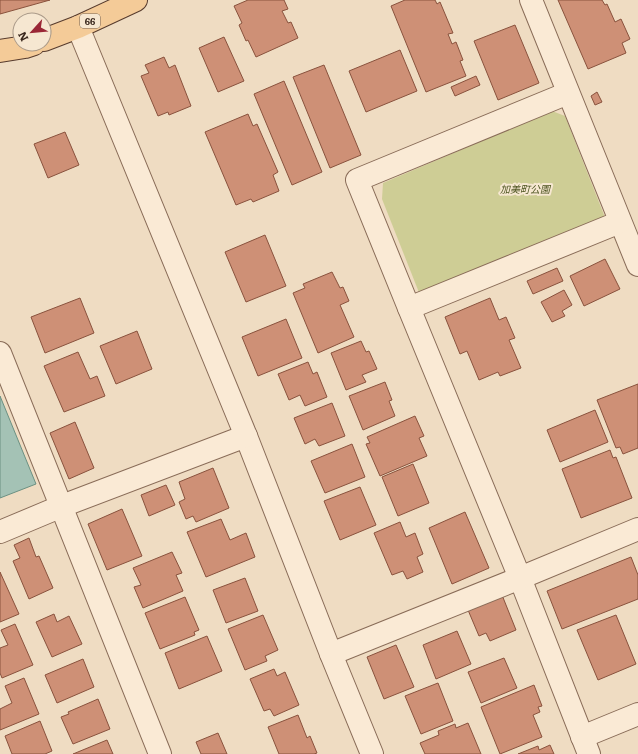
<svg xmlns="http://www.w3.org/2000/svg" width="638" height="754" font-family="Literata,'Noto Sans JP',serif">
<style>
.green{fill:#cecd95}
.water{fill:#a4c2b5;stroke:#6b9082}
.building{fill:#ce9076;stroke:#89523d}
.lines{fill:none;stroke-linecap:round;stroke-linejoin:round}
.minor-casing{stroke:#896c58;stroke-width:24}
.major-casing{stroke:#573b2d;stroke-width:24}
.minor{stroke:#faead5;stroke-width:22}
.major{stroke:#f4cb98;stroke-width:22}
.labels{text-anchor:middle;dominant-baseline:central;stroke-width:4;stroke-linejoin:round;paint-order:stroke}
.shield{fill:#f6e7d1;stroke:#726153;stroke-width:1}
.shield-label{font-size:9px;font-weight:bold;fill:#39271d}
.park-label{font-size:10px;font-style:italic;fill:#4f5623;stroke:#f6e7d1}
</style>
<rect width="100%" height="100%" fill="#efdcc2"/>
<polygon class="green" points="552,111 565,116 606,220 420,295 382,199 383,183"/>
<polygon class="water" points="0,396 36,484 0,498"/>
<g class="building">
<polygon points="0,0 50,0 0,14"/>
<polygon points="248,0 284,0 288,9 282,11 288,23 291,22 298,38 256,57 248,40 246,41 239,25 242,23 234,6"/>
<polygon points="405,0 435,0 437,4 440,2 453,33 448,34 452,44 456,42 463,60 460,61 466,76 426,92 391,6"/>
<polygon points="558,0 602,0 605,5 607,4 615,22 621,19 630,39 622,43 626,53 588,69"/>
<polygon points="515,25 539,83 498,100 474,41"/>
<polygon points="224,37 244,81 218,92 199,48"/>
<polygon points="400,50 417,91 366,112 349,71"/>
<polygon points="164,57 169,68 175,65 191,106 169,115 168,112 158,116 141,76 149,73 145,65"/>
<polygon points="324,65 361,155 330,168 293,77"/>
<polygon points="476,76 480,85 455,96 451,87"/>
<polygon points="284,81 322,172 292,185 254,94"/>
<polygon points="597,92 602,102 595,105 591,96"/>
<polygon points="248,114 253,126 257,124 278,172 273,175 279,191 253,202 251,199 236,205 205,132"/>
<polygon points="65,132 79,165 48,178 34,144"/>
<polygon points="265,235 286,286 246,302 225,252"/>
<polygon points="605,259 620,289 584,306 570,276"/>
<polygon points="557,268 563,281 533,294 527,281"/>
<polygon points="332,272 340,288 343,287 349,301 340,305 354,337 318,353 293,293 305,288 303,284"/>
<polygon points="564,290 572,305 562,311 565,316 552,322 541,302"/>
<polygon points="80,298 94,333 45,353 31,317"/>
<polygon points="490,298 499,320 506,317 515,338 509,340 521,368 500,376 498,372 479,380 467,351 460,354 445,317"/>
<polygon points="286,319 302,358 258,376 242,337"/>
<polygon points="137,331 152,369 116,384 100,346"/>
<polygon points="361,341 366,352 369,351 377,369 362,375 366,382 346,390 331,353"/>
<polygon points="78,352 90,379 97,376 105,396 64,412 44,366"/>
<polygon points="308,362 313,374 317,372 327,397 305,406 300,395 289,400 278,374"/>
<polygon points="385,382 392,400 389,401 395,416 363,430 349,396"/>
<polygon points="638,384 638,448 623,454 620,447 616,448 597,400"/>
<polygon points="332,403 345,436 319,446 315,439 305,444 294,418"/>
<polygon points="595,410 608,442 560,462 547,430"/>
<polygon points="415,416 424,436 419,438 427,456 380,476 366,444 370,443 367,437"/>
<polygon points="75,422 94,468 69,479 50,433"/>
<polygon points="352,444 365,477 325,493 311,461"/>
<polygon points="610,450 613,458 616,457 632,498 581,518 562,469"/>
<polygon points="413,464 429,503 398,516 382,477"/>
<polygon points="213,468 229,508 196,522 193,516 186,519 179,502 185,499 179,482"/>
<polygon points="166,485 175,505 149,516 141,495"/>
<polygon points="360,487 376,525 340,540 324,501"/>
<polygon points="122,509 142,556 107,570 88,524"/>
<polygon points="465,512 489,568 452,584 429,528"/>
<polygon points="221,519 230,540 246,533 255,557 206,577 187,532"/>
<polygon points="400,522 406,537 415,533 423,554 417,557 423,572 407,579 403,571 392,575 374,533"/>
<polygon points="29,538 36,557 39,556 53,588 29,599 13,561 20,558 14,545"/>
<polygon points="172,552 182,573 176,575 183,591 143,608 134,587 141,585 133,568"/>
<polygon points="631,557 638,575 638,599 562,629 547,591"/>
<polygon points="0,572 19,614 0,622"/>
<polygon points="245,578 258,611 226,623 213,590"/>
<polygon points="502,595 516,630 490,641 486,633 479,636 468,610"/>
<polygon points="185,597 199,630 194,632 195,635 160,649 145,613"/>
<polygon points="54,614 57,622 69,616 82,644 52,657 36,622"/>
<polygon points="263,615 278,650 265,656 267,661 245,670 228,629"/>
<polygon points="616,615 636,664 598,680 577,630"/>
<polygon points="15,624 33,665 2,678 0,673 0,648 8,645 1,630"/>
<polygon points="457,631 471,664 436,679 423,645"/>
<polygon points="207,636 222,671 179,689 165,653"/>
<polygon points="396,645 414,687 384,699 367,657"/>
<polygon points="504,658 517,688 481,703 468,672"/>
<polygon points="83,659 94,687 57,703 45,675"/>
<polygon points="274,669 277,676 285,672 299,705 274,716 270,709 264,711 250,679"/>
<polygon points="24,678 39,714 0,730 0,709 12,703 5,686"/>
<polygon points="438,683 453,721 421,734 405,696"/>
<polygon points="534,685 542,706 538,707 540,712 533,715 542,737 500,754 481,707"/>
<polygon points="98,699 110,729 73,744 61,717 69,714 68,712"/>
<polygon points="298,715 307,738 310,736 317,753 314,754 279,754 268,727"/>
<polygon points="40,721 52,751 45,754 12,754 5,736"/>
<polygon points="468,723 481,754 425,754 420,743 439,735 438,731 455,724 456,728"/>
<polygon points="218,733 227,754 201,754 196,742"/>
<polygon points="107,740 113,754 73,754"/>
<polygon points="550,745 554,754 518,754 538,746 539,750"/>
</g>
<g class="lines">
<defs>
<g id="minor">
<polyline points="531,0 638,265"/>
<polyline points="78,27 246,436 331,654 372,754"/>
<polyline points="568,93 357,180 409,308 520,578 589,754"/>
<polyline points="409,308 620,222"/>
<polyline points="0,353 160,754"/>
<polyline points="0,532 62,506 246,436"/>
<polyline points="331,654 520,578 638,529"/>
<polyline points="582,737 638,714"/>
</g>
<g id="major">
<polyline points="44,40 78,27 136,0"/>
<polyline points="0,51 25,47 34,44"/>
</g>
</defs>
<use href="#minor" class="minor-casing"/>
<use href="#major" class="major-casing"/>
<use href="#minor" class="minor"/>
<use href="#major" class="major"/>
</g>
<g class="labels">
<rect class="shield" x="80" y="14" width="20" height="14" rx="3"/>
<g class="shield-label">
<text x="90" y="21">66</text>
</g>
<g class="park-label">
<text x="525" y="188">加美町公園</text>
</g>
</g>
<g transform="translate(32 32) rotate(243)"><circle r="19" fill="#f6e7d1" stroke="#aa9a89"/>
<path d="M0-3L7 15L0 10L-7 15Z" fill="#9a2736"/>
<text y="-6" font-size="11" font-weight="bold" text-anchor="middle" fill="#39271d">N</text>
</g>
</svg>
